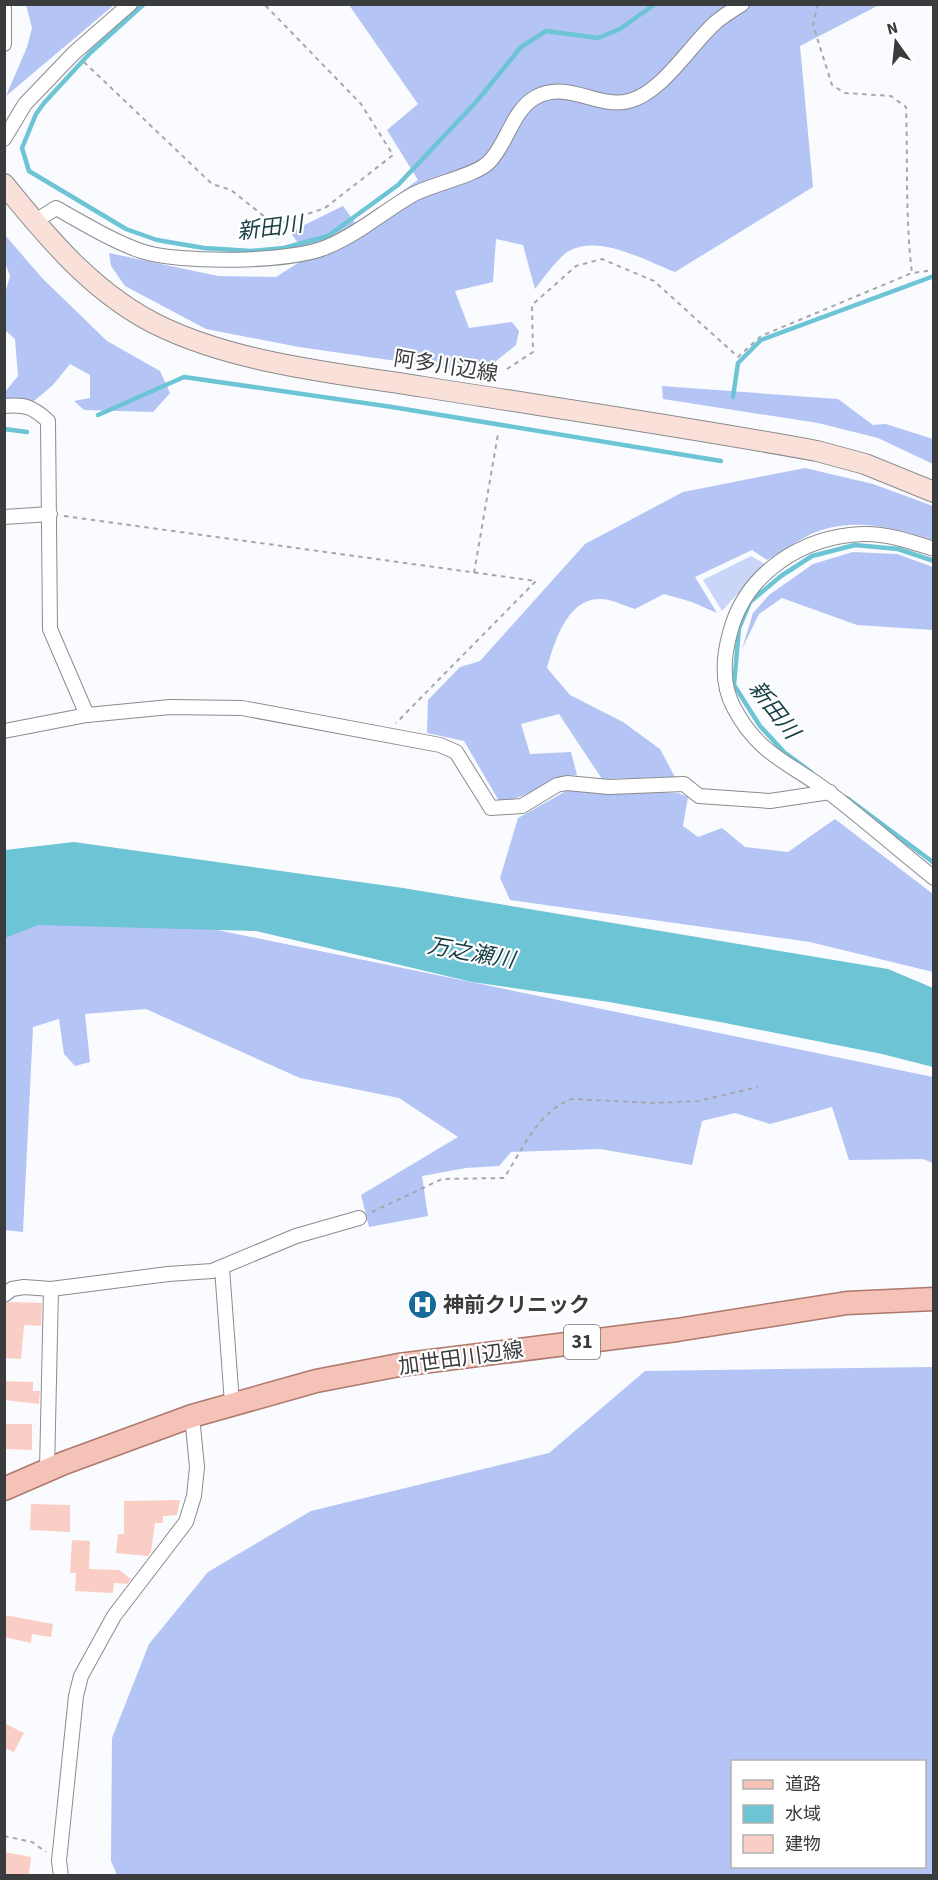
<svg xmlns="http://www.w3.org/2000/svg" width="938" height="1880" font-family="'Source Sans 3','Noto Sans JP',sans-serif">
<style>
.green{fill:#cad6f8}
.forest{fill:#b4c4f4;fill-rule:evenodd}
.water{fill:#6cc4d4}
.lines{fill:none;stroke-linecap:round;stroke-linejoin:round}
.stream{stroke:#6cc4d4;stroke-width:4.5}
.building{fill:#fbcec5}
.minor-casing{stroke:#8a8b8f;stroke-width:16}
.secondary-casing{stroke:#8a8b8f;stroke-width:22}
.primary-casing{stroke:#ae796c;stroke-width:25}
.path{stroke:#a6a7aa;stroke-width:2;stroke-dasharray:4.5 4.5;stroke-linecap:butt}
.minor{stroke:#fff;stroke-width:14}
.secondary{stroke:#f9e1da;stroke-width:20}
.primary{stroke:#f4c2b6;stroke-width:22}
.labels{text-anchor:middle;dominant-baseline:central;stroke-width:4.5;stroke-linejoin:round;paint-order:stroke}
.shield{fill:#fff;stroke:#757677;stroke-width:1.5}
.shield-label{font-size:20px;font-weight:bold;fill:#3a3b3d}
.street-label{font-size:21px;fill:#3a3b3d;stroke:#fff}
.poi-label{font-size:21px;font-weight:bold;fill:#3a3b3d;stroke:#fff;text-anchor:start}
.water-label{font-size:22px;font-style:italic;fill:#174047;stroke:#fff}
</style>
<rect width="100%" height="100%" fill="#fafbff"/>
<polygon class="green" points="751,556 765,564 722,611 703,580"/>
<g class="forest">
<polygon points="26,5 114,5 6,96 27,47 32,28"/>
<path d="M349,5h530l-79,41 13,141 -138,85c-29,-11 -75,-38 -106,-21 -10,5 -26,28 -34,38l-12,-44 -27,-6 -3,43 -38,9 14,37 43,-6 7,9 -3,14 -20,16 -2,14 -195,-28 -93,-18 -81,-43 -14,-20 -2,-13 109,23 58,1 25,-16v-14l-11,-15 53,-26 13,18 62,-44 -31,-50 31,-26z"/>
<polygon points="4,234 43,279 107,341 160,371 170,393 153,412 84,410 74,401 90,398 90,375 70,364 53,385 34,401 5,398 5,392 18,376 15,339 5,330 5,293 10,276 5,263"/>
<polygon points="662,386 838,399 873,425 886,424 933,439 933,464 878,438 818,423 663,399"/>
<path d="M805,468l68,16 60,22v34c-38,-12 -78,-23 -117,-8 -17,7 -33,19 -49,28l-15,-10 -57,27 22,36 -25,-11 -28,-8 -29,15c-10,-3 -25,-11 -36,-10 -32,0 -45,44 -52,69l23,27 53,27 37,27 15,28 -73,2 -43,-65 -38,10 9,30 41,-2 6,23c-31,2 -47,25 -78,26l-35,-60 -37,-8 1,-33 32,-33 20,-6 105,-117 98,-52z"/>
<polygon points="853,552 897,554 933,567 933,630 857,625 782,598 759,614 742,649 753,613 769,595 813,564"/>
<polygon points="568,790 678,793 688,797 683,826 698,837 722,828 745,847 788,852 835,819 933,894 933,972 810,942 510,900 500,878 518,818"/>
<polygon points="47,895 933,1077 933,1163 923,1159 849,1160 832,1107 770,1124 735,1113 702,1121 692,1165 600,1149 511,1152 499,1166 466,1168 422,1176 428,1216 369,1227 361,1195 458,1137 399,1098 300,1078 146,1009 85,1014 90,1062 75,1066 64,1054 59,1019 33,1027 23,1232 5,1230 5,898"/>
<path d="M931,1367l3,2 -1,506h-816l-6,-14 1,-123 37,-94 59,-72 103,-61 238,-58 96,-82zM732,1762h192v104h-192z"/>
</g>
<polygon class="water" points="74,842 403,888 888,969 933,988 933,1067 882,1054 720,1022 609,1002 472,982 256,931 38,925 5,938 5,850"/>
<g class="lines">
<g class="stream">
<polyline points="144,4 90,53 44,103 36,114 22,148 29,171 126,229 157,240 204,248 251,251 284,248 328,236 398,185 477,101 521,47 546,31 598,38 620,29 655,4"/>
<polyline points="733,397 738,363 761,340 934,276"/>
<polyline points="98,415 184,377 392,407 721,461"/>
<polyline points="4,429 27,432"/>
<polyline points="811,772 784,752 760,726 734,685 739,628 750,602 781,576 812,556 855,545 898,549 934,561"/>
<polyline points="847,798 934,863"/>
</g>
</g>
<g class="building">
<polygon points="9,1302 42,1303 41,1326 24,1325 21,1359 5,1358 5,1304"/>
<polygon points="4,1381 33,1382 33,1391 40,1391 39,1404 4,1400"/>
<polygon points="4,1424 32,1424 32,1450 4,1449"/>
<polygon points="180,1500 177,1515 163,1516 163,1523 155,1523 151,1552 148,1556 116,1553 118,1534 124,1534 124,1501"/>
<polygon points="31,1504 70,1505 70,1532 30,1530"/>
<polygon points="72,1540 90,1541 89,1569 119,1570 131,1579 127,1584 114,1583 113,1593 75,1591 76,1573 70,1573"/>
<polygon points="4,1615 53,1624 51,1637 32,1634 31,1643 4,1637"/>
<polygon points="4,1723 24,1733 14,1752 4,1748"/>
<polygon points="4,1852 31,1857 29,1875 4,1875"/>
</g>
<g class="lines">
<defs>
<g id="minor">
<polyline points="4,8 4,44"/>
<polyline points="4,139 25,104 74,53 130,4"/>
<path d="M34,222l22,-14c27,15 56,33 85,43 38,13 152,12 188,-5 31,-13 56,-36 85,-52 19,-10 63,-19 75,-32 19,-19 23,-52 47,-65 33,-17 61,12 93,4 33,-8 62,-57 87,-79 7,-6 17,-12 26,-18"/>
<path d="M4,406c21,-2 29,1 44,15l2,208 37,86"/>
<polyline points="4,517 50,514"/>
<path d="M934,549c-22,-7 -48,-16 -71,-15 -60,2 -118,39 -133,99 -7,25 -9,51 4,75 26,49 58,55 97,86 35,27 68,56 103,84"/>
<polyline points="4,731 87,715 170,707 242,708 440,745 456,752 491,808 522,806 557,785 567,783 609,787 684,784 699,796 770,801 830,792"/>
<polyline points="222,1268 232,1403"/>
<polyline points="4,1295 12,1289 24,1287 51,1289 168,1274 212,1271 296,1236 359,1218"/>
<polyline points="47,1470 51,1289"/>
<polyline points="61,1876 59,1861 76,1696 81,1676 114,1616 186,1522 194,1496 197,1467 192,1416"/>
</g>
<path id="secondary" d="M4,184c45,56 94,114 160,144 77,36 177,46 260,59 131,21 263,40 393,64l48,13 69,28"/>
<polyline id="primary" points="4,1489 64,1463 192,1416 316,1381 399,1365 677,1330 847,1303 934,1299"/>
</defs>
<use href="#minor" class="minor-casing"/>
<use href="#secondary" class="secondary-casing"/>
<use href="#primary" class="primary-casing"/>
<g class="path">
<path d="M818,4l-5,21 19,60 13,8 46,3 15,11c2,55 -1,111 6,166"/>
<polyline points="84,62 212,184 231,190 275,225 325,208 393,155 361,104 264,4"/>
<polyline points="275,225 278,243"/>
<polyline points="507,369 533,352 532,305 576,266 602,259 654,281 738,357 761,336 912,273 934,270"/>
<polyline points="64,516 536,581 396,723"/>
<polyline points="474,573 498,434"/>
<path d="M372,1212l70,-33 62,-1c19,-29 34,-67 68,-79l83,4 44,-2 59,-14"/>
<polyline points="4,1836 32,1842 46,1852"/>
</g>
<use href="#minor" class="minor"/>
<use href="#secondary" class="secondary"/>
<use href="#primary" class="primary"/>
</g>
<defs>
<symbol id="hospital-disc" viewBox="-11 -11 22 22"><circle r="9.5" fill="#166b9b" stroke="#fff"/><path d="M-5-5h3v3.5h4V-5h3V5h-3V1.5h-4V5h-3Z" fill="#fff"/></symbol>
</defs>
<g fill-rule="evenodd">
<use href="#hospital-disc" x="406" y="1288" width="33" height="33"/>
</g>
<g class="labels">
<rect class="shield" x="564" y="1325" width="36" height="34" rx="4.5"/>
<g class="shield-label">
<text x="582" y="1342">31</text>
</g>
<g class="street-label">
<text transform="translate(446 366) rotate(9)">阿多川辺線</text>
<text transform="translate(461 1358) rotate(-8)">加世田川辺線</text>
</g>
<g class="poi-label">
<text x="443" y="1305">神前クリニック</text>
</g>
<g class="water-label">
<text transform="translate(270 228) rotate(-7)">新田川</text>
<text transform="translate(774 710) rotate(52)">新田川</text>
<text transform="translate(471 953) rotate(10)">万之瀬川</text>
</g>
</g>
<rect width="938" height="1880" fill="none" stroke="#3a3b3d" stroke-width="12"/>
<rect x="731" y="1760" width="195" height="108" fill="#ffffff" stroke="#b0b1b1" stroke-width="1.5"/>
<rect x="743" y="1780" width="30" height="9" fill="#f4c2b6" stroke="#b0b1b1" stroke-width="1.5"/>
<text x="785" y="1790" font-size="18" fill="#3a3b3d">道路</text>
<rect x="743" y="1805" width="30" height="18" fill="#6cc4d4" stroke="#b0b1b1" stroke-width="1.5"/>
<text x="785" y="1820" font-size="18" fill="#3a3b3d">水域</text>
<rect x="743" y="1835" width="30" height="18" fill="#fbcec5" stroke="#b0b1b1" stroke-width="1.5"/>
<text x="785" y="1850" font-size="18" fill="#3a3b3d">建物</text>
<g transform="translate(896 42) rotate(345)" stroke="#ffffff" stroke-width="4.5" paint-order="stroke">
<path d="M0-4.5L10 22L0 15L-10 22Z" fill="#3a3b3d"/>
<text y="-9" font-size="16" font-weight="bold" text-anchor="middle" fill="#3a3b3d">N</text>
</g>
</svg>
